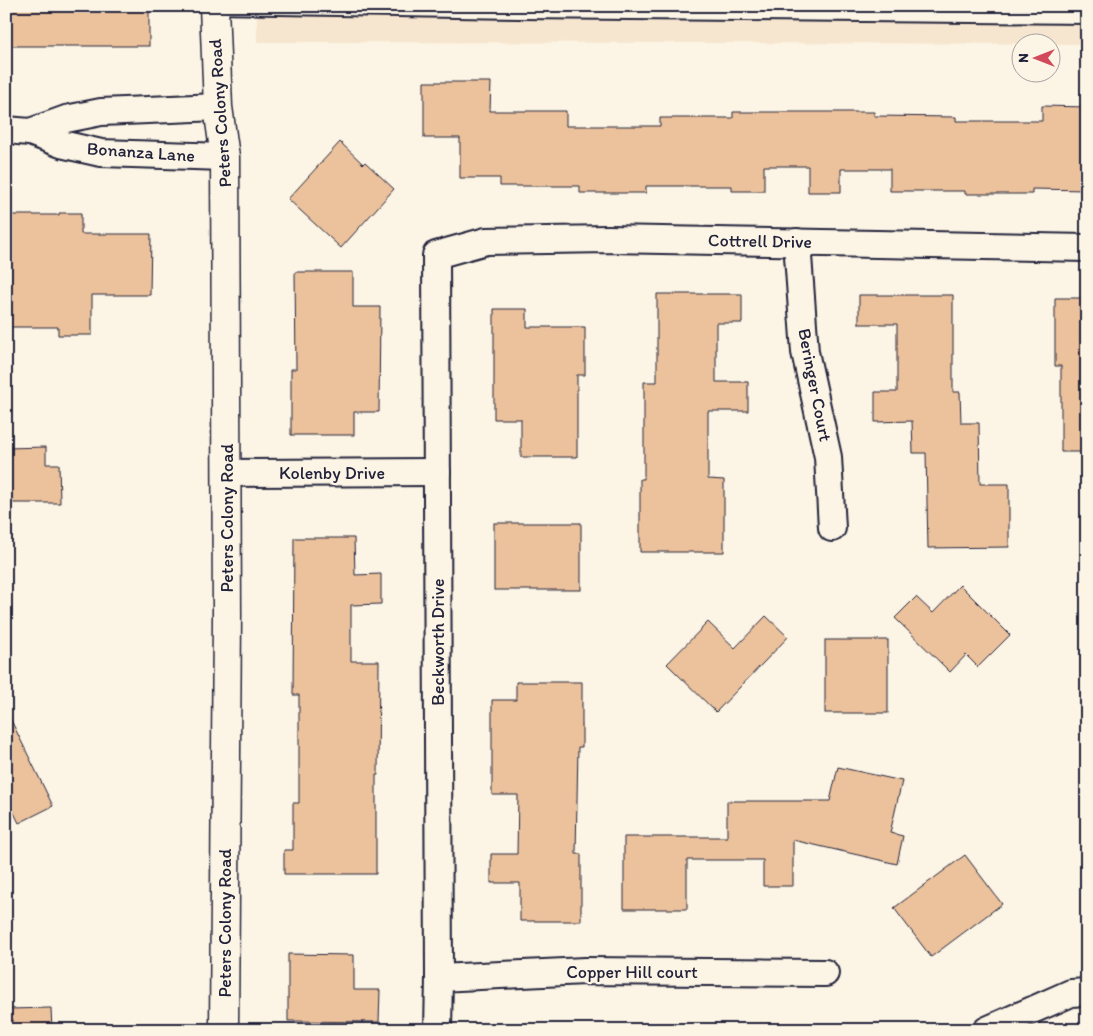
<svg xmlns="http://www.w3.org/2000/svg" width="1093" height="1036" font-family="Itim,sans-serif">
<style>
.built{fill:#f7e6cf}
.building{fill:#ecc29c;stroke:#22223b}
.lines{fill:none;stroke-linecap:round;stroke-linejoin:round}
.lane-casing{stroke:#22223b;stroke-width:18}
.street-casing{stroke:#22223b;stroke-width:30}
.secondary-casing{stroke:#22223b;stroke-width:31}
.lane{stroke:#fcf5e5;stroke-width:14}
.street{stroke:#fcf5e5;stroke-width:26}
.secondary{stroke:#fcf5e5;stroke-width:28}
.labels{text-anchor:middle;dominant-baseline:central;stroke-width:4.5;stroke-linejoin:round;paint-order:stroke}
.street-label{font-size:18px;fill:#22223b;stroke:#fcf5e5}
</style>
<rect width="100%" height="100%" fill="#fcf5e5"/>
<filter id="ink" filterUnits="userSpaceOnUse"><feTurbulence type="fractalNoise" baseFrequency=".02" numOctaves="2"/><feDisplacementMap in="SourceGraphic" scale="10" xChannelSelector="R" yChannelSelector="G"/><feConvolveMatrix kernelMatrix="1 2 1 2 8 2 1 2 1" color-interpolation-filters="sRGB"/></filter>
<g filter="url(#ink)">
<polygon class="built" points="257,6 1087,6 1087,44 257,42"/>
<g class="building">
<rect x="6" y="6" width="143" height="40"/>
<polygon points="424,82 491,82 490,111 566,111 566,126 660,126 660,118 733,118 733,112 874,112 874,116 956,117 956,121 1042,121 1042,106 1087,107 1087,190 1032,189 1032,194 965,194 965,191 890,191 890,169 841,169 841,192 808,192 808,166 764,166 764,191 732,191 732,186 646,186 646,193 580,193 580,186 500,186 500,178 460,178 460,138 424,138"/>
<polygon points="340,142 363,164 365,162 394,189 341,248 288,199"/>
<polygon points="59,213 81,213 81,234 151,234 150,295 92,295 92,335 58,335 58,327 6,327 6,215 59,215"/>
<polygon points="295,272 353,272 353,307 380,307 379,412 354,412 354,435 291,435 291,369 296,369"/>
<polygon points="657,294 742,294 742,323 716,323 716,382 748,382 748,411 708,411 708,479 724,480 724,552 640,552 640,479 644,479 644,382 657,382"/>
<polygon points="859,295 953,295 953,392 960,392 961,423 979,423 980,484 1009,484 1009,547 928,548 926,453 913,453 912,421 875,422 875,392 897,392 897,324 859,324"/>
<polygon points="1055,298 1087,298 1087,452 1061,452 1061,366 1055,366"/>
<polygon points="494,309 527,309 527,327 585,327 585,375 577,375 577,457 521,457 521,419 494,419"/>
<polygon points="46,447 46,464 59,464 60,503 6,503 6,448"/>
<rect x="494" y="523" width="87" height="67"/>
<polygon points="294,538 354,538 355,575 381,574 381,604 351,605 351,661 379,661 378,775 376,775 376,874 284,874 284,850 293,850 293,803 299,803 299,695 293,695"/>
<polygon points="960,585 1010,635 978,667 966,655 950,672 895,618 916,597 933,613"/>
<polygon points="766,616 788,637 716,712 667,664 708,622 735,648"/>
<rect x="825" y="640" width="63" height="73"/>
<polygon points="516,682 582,682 582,747 578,747 576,854 581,854 581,921 520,921 520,883 491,883 491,854 517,854 518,795 492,795 492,700 516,700"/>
<polygon points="6,710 53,806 19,823 6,797"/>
<polygon points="838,767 902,781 890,833 903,836 897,864 793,840 793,886 763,886 763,860 687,860 687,909 624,909 624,837 727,837 727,801 830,801"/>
<polygon points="965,855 1002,904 931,957 894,908"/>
<polygon points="288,954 354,955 354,990 380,990 379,1022 288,1021"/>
<polygon points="51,1008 52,1030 9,1030 9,1009"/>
</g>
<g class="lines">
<defs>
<polyline id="lane" points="214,6 519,11 1087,16"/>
<g id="street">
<polyline points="6,130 30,132 61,144 101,153 225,157"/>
<polyline points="30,132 66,119 101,112 218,107"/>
<polyline points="797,242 805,352 828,457 832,528"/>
<polyline points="226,473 437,472"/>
<polyline points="439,978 585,971 825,973"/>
<polyline points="438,1030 439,978 436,255 486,241 608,239 1087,248"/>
<polyline points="987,1030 1071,993 1087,992"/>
</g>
<polyline id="secondary" points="214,6 218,107 225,157 227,615 224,1030"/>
</defs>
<use href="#lane" class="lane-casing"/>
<use href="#street" class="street-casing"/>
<use href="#secondary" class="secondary-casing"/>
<use href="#lane" class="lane"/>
<use href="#street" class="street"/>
<use href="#secondary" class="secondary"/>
</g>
</g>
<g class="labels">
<g class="street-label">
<text transform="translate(220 113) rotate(-94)">Peters Colony Road</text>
<text transform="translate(141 152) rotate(4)">Bonanza Lane</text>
<text transform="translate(760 241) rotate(1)">Cottrell Drive</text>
<text transform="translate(815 385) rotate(79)">Beringer Court</text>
<text x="332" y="473">Kolenby Drive</text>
<text transform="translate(227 518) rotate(-90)">Peters Colony Road</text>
<text transform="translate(438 642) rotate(-90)">Beckworth Drive</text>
<text transform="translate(225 923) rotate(-90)">Peters Colony Road</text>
<text x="632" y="972">Copper Hill court</text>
</g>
</g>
<rect width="1093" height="1036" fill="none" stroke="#fcf5e5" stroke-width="25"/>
<rect x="12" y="12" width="1068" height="1011" fill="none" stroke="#22223b" stroke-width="2" filter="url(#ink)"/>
<g transform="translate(1036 58) rotate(270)"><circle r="24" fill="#fcf5e5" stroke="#a5a1a1"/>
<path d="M0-4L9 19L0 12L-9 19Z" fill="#d1495b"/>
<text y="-8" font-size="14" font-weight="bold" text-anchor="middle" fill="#22223b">N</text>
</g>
</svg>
